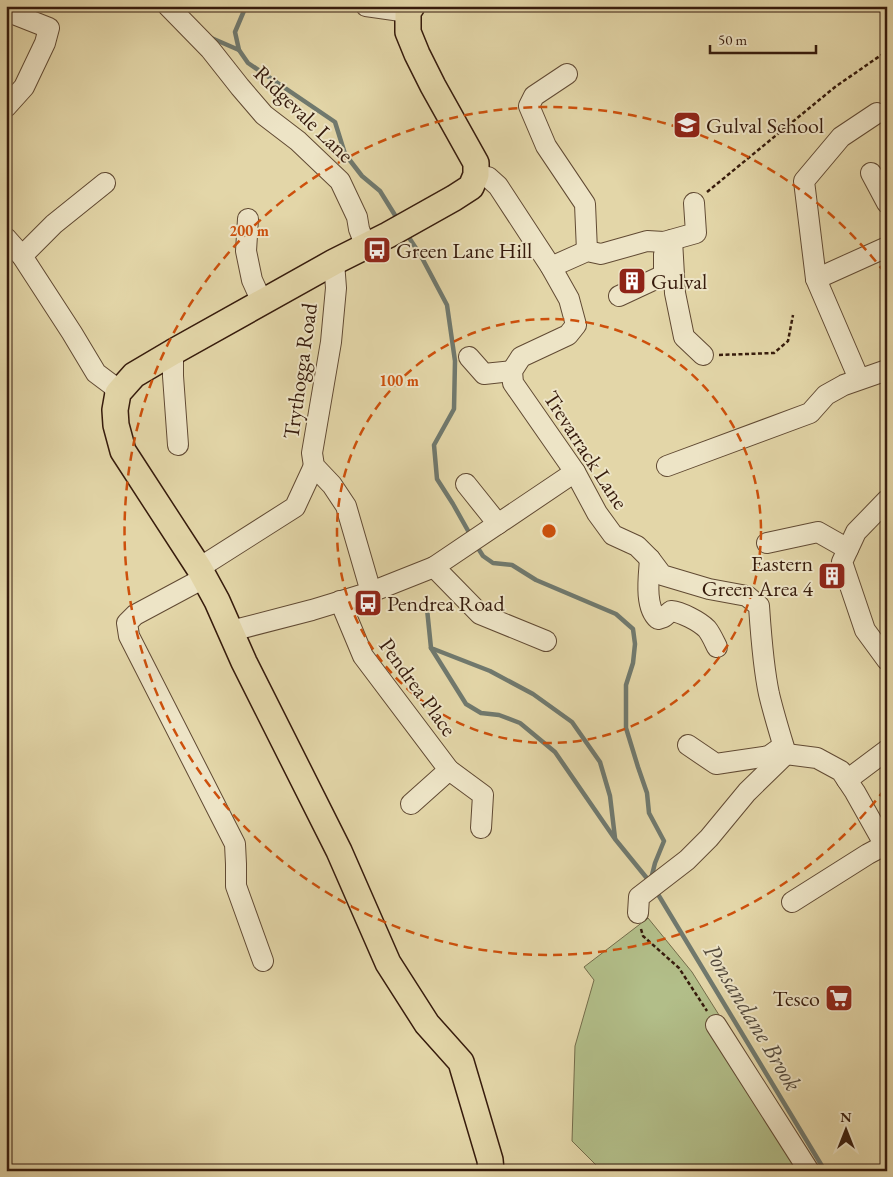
<svg xmlns="http://www.w3.org/2000/svg" width="893" height="1177" font-family="'EB Garamond',serif">
<style>
.green{fill:#b2be89;stroke:#746c4a}
.lines{fill:none;stroke-linecap:round;stroke-linejoin:round}
.stream{stroke:#70796e;stroke-width:4.5}
.minor-casing{stroke:#614a33;stroke-width:22}
.major-casing{stroke:#361b0c;stroke-width:28}
.path{stroke:#361b0c;stroke-width:2.5;stroke-dasharray:4 2.5;stroke-linecap:butt}
.minor{stroke:#ede4c6;stroke-width:20}
.major{stroke:#e3d6a8;stroke-width:25}
.ring{fill:none;stroke:#cd500c;stroke-width:2.5;stroke-dasharray:9 6}
.labels{text-anchor:middle;dominant-baseline:central;stroke-width:4;stroke-linejoin:round;paint-order:stroke}
.street-label{font-size:22px;fill:#361b0c;stroke:#ede4c6}
.poi-label{font-size:22px;fill:#361b0c;stroke:#ede4c6;text-anchor:start}
.water-label{font-size:24px;font-style:italic;fill:#534a3d;stroke:#ede4c6}
.centre{fill:#cd500c;stroke:#ede4c6;stroke-width:2.5}
.ring-label{font-size:15px;text-anchor:middle;font-weight:bold;fill:#cd500c;stroke:#ede4c6;stroke-width:4;stroke-linejoin:round;paint-order:stroke}
</style>
<rect width="100%" height="100%" fill="#e3d6a8"/>
<filter id="stains"><feTurbulence type="fractalNoise" baseFrequency=".004" numOctaves="4"/><feColorMatrix values="0 0 0 0 .2 0 0 0 0 .09 0 0 0 0 .02 0 0 0 .5 -.17"/></filter>
<radialGradient id="worn" r=".72"><stop offset=".6" stop-color="#630" stop-opacity="0"/><stop offset="1" stop-color="#630" stop-opacity=".3"/></radialGradient>
<polygon class="green" points="648,918 692,972 817,1171 602,1171 572,1141 575,1046 594,980 584,967"/>
<g class="lines">
<g class="stream">
<polyline points="246,6 235,32 239,50 248,63 335,122 345,154 362,176 380,191 398,220"/>
<polyline points="209,37 239,50"/>
<polyline points="406,233 421,256 447,305 455,361 454,409 434,445 437,479 453,504 471,536"/>
<polyline points="476,545 483,556 493,563 512,565 536,580 616,614 633,629 635,644 633,663 626,685 626,728 638,767 647,793 649,813 664,841 655,863 651,879"/>
<polyline points="426,599 431,648 490,671 533,694 572,722 600,762 610,796 615,838"/>
<polyline points="431,648 466,704 481,713 499,715 520,723 555,752 615,839 650,882"/>
<polyline points="656,891 825,1171"/>
</g>
<defs>
<g id="minor">
<polyline points="168,6 210,49 240,87 264,115 298,141 340,181 357,217 359,229 366,247"/>
<polyline points="366,6 408,12"/>
<polyline points="6,11 49,28 45,43 24,87 6,107"/>
<polyline points="567,74 534,96 529,106 546,146 585,204 587,251"/>
<polyline points="871,173 887,203"/>
<path d="M476,175l12,2 10,9 53,81 18,32 7,26 -8,10 -47,22 -9,14 1,12 62,89 22,41 16,22 24,11 13,13 12,16 47,14 38,7 12,10c2,29 4,60 10,88 5,21 11,40 17,60"/>
<polyline points="248,219 246,251 252,280 262,302"/>
<polyline points="6,238 22,256 72,333 96,373 112,385 118,393"/>
<polyline points="672,240 675,293 684,337 703,355"/>
<polyline points="22,256 54,224 105,183"/>
<polyline points="334,262 336,288 331,342 312,453 314,466 332,485 346,506 371,592"/>
<polyline points="551,267 587,251 601,254 647,241 664,242 696,233 694,203"/>
<polyline points="816,279 887,247"/>
<polyline points="619,296 664,275 664,254"/>
<polyline points="173,352 173,376 178,445"/>
<polyline points="469,357 484,374 512,371"/>
<polyline points="859,379 816,279 804,181 841,137 877,113"/>
<polyline points="667,466 810,413 826,395 844,385 887,370"/>
<polyline points="466,484 498,524"/>
<polyline points="887,500 856,532 842,562 865,630 887,660"/>
<polyline points="767,543 818,532 848,549"/>
<path d="M650,559c-1,16 -6,48 8,60l6,-2 7,-6c10,1 28,10 36,18 4,5 7,12 10,18"/>
<polyline points="434,567 480,614 546,641"/>
<polyline points="199,568 295,507 314,466"/>
<polyline points="204,578 135,615 127,623 129,636 235,844 236,864 236,886 263,961"/>
<polyline points="340,601 363,656 449,770"/>
<polyline points="231,631 312,610 371,592 434,567 575,472"/>
<polyline points="688,745 716,764 769,756 783,746"/>
<polyline points="786,754 817,758 841,771 855,792 887,849"/>
<polyline points="847,780 887,750"/>
<polyline points="411,804 449,770 483,795 481,828"/>
<polyline points="792,902 868,854 885,845"/>
<polyline points="638,913 639,897 687,860 709,838 747,792 786,754"/>
<polyline points="716,1025 809,1171"/>
</g>
<polyline id="major" points="412,6 408,12 408,32 417,54 433,86 476,163 476,175 471,187 454,198 388,235 334,262 173,352 134,375 118,393 115,410 116,425 123,451 199,568 217,601 244,662 339,851 388,963 427,1024 461,1062 490,1160 491,1171"/>
</defs>
<use href="#minor" class="minor-casing"/>
<use href="#major" class="major-casing"/>
<g class="path">
<polyline points="707,192 835,87 887,51"/>
<polyline points="719,355 774,353 788,341 793,315"/>
<polyline points="641,929 643,936 679,968 707,1011"/>
</g>
<use href="#minor" class="minor"/>
<use href="#major" class="major"/>
</g>
<g class="ring">
<circle cx="549" cy="531" r="212"/>
<path d="M885 789A424 424 0 1 1 885 273"/>
</g>
<defs>
<symbol id="school-square" viewBox="-11 -11 22 22"><rect x="-9" y="-9" width="18" height="18" rx="4" fill="#8f2418" stroke="#ede4c6"/><path d="M0-5L7-2L0 1L-7-2ZM-4 1L0 2.5L4 1V4Q0 6-4 4Z" fill="#fff"/></symbol>
<symbol id="bus-square" viewBox="-11 -11 22 22"><rect x="-9" y="-9" width="18" height="18" rx="4" fill="#8f2418" stroke="#ede4c6"/><path d="M-5-6H5V4H4V6H2V4H-2V6H-4V4H-5ZM-3.5-4V0h7V-4ZM-3.5 1.2v1.5H-2V1.2ZM2 1.2v1.5H3.5V1.2Z" fill="#fff"/></symbol>
<symbol id="building-square" viewBox="-11 -11 22 22"><rect x="-9" y="-9" width="18" height="18" rx="4" fill="#8f2418" stroke="#ede4c6"/><path d="M-4-6H4V6H1V3H-1V6H-4ZM-2.5-4.3h1.7v1.8h-1.7ZM.8-4.3h1.7v1.8H.8ZM-2.5-1h1.7V.8h-1.7ZM.8-1h1.7V.8H.8Z" fill="#fff"/></symbol>
<symbol id="supermarket-square" viewBox="-11 -11 22 22"><rect x="-9" y="-9" width="18" height="18" rx="4" fill="#8f2418" stroke="#ede4c6"/><path d="M-6-5.5h2.5l.6 2H6L4.5 2H-2.5L-4.4-4H-6ZM-1.5 3.2a1.3 1.3 0 1 0 .1 0ZM3 3.2a1.3 1.3 0 1 0 .1 0Z" fill="#fff"/></symbol>
</defs>
<g fill-rule="evenodd">
<use href="#school-square" x="671" y="109" width="32" height="32"/>
<use href="#bus-square" x="361" y="234" width="32" height="32"/>
<use href="#building-square" x="616" y="265" width="32" height="32"/>
<use href="#building-square" x="816" y="560" width="32" height="32"/>
<use href="#bus-square" x="352" y="587" width="32" height="32"/>
<use href="#supermarket-square" x="823" y="982" width="32" height="32"/>
</g>
<g class="labels">
<g class="street-label">
<text transform="translate(304 114) rotate(44)">Ridgevale Lane</text>
<text transform="translate(300 371) rotate(-82)">Trythogga Road</text>
<text transform="translate(586 450) rotate(57)">Trevarrack Lane</text>
<text transform="translate(418 687) rotate(54)">Pendrea Place</text>
</g>
<g class="poi-label">
<text x="706" y="125">Gulval School</text>
<text x="396" y="250">Green Lane Hill</text>
<text x="651" y="281">Gulval</text>
<text x="813" y="563" text-anchor="end">Eastern<tspan x="813" dy="25">Green Area 4</tspan></text>
<text x="387" y="603">Pendrea Road</text>
<text x="820" y="998" text-anchor="end">Tesco</text>
</g>
<g class="water-label">
<text transform="translate(753 1017) rotate(59)">Ponsandane Brook</text>
</g>
</g>
<circle cx="549" cy="531" r="8" class="centre"/>
<g class="ring-label">
<text x="249" y="236">200 m</text>
<text x="399" y="386">100 m</text>
</g>
<rect width="893" height="1177" fill="none" stroke="#e3d6a8" stroke-width="25"/>
<rect x="8" y="8" width="878" height="1162" fill="none" stroke="#361b0c" stroke-width="2.5"/>
<rect x="12" y="12" width="868" height="1152" fill="none" stroke="#361b0c"/>
<g transform="translate(846 1130)" stroke="#ede4c6" stroke-width="4" paint-order="stroke">
<path d="M0-4L9 19L0 12L-9 19Z" fill="#361b0c"/>
<text y="-8" font-size="14" font-weight="bold" text-anchor="middle" fill="#361b0c">N</text>
</g>
<path d="M710 45v8h106v-8" fill="none" stroke="#361b0c" stroke-width="2.5"/>
<text x="718" y="45" font-size="15" fill="#361b0c" stroke="#ede4c6" stroke-width="4" paint-order="stroke">50 m</text>
<rect width="100%" height="100%" filter="url(#stains)"/>
<rect width="100%" height="100%" fill="url(#worn)"/>
</svg>
